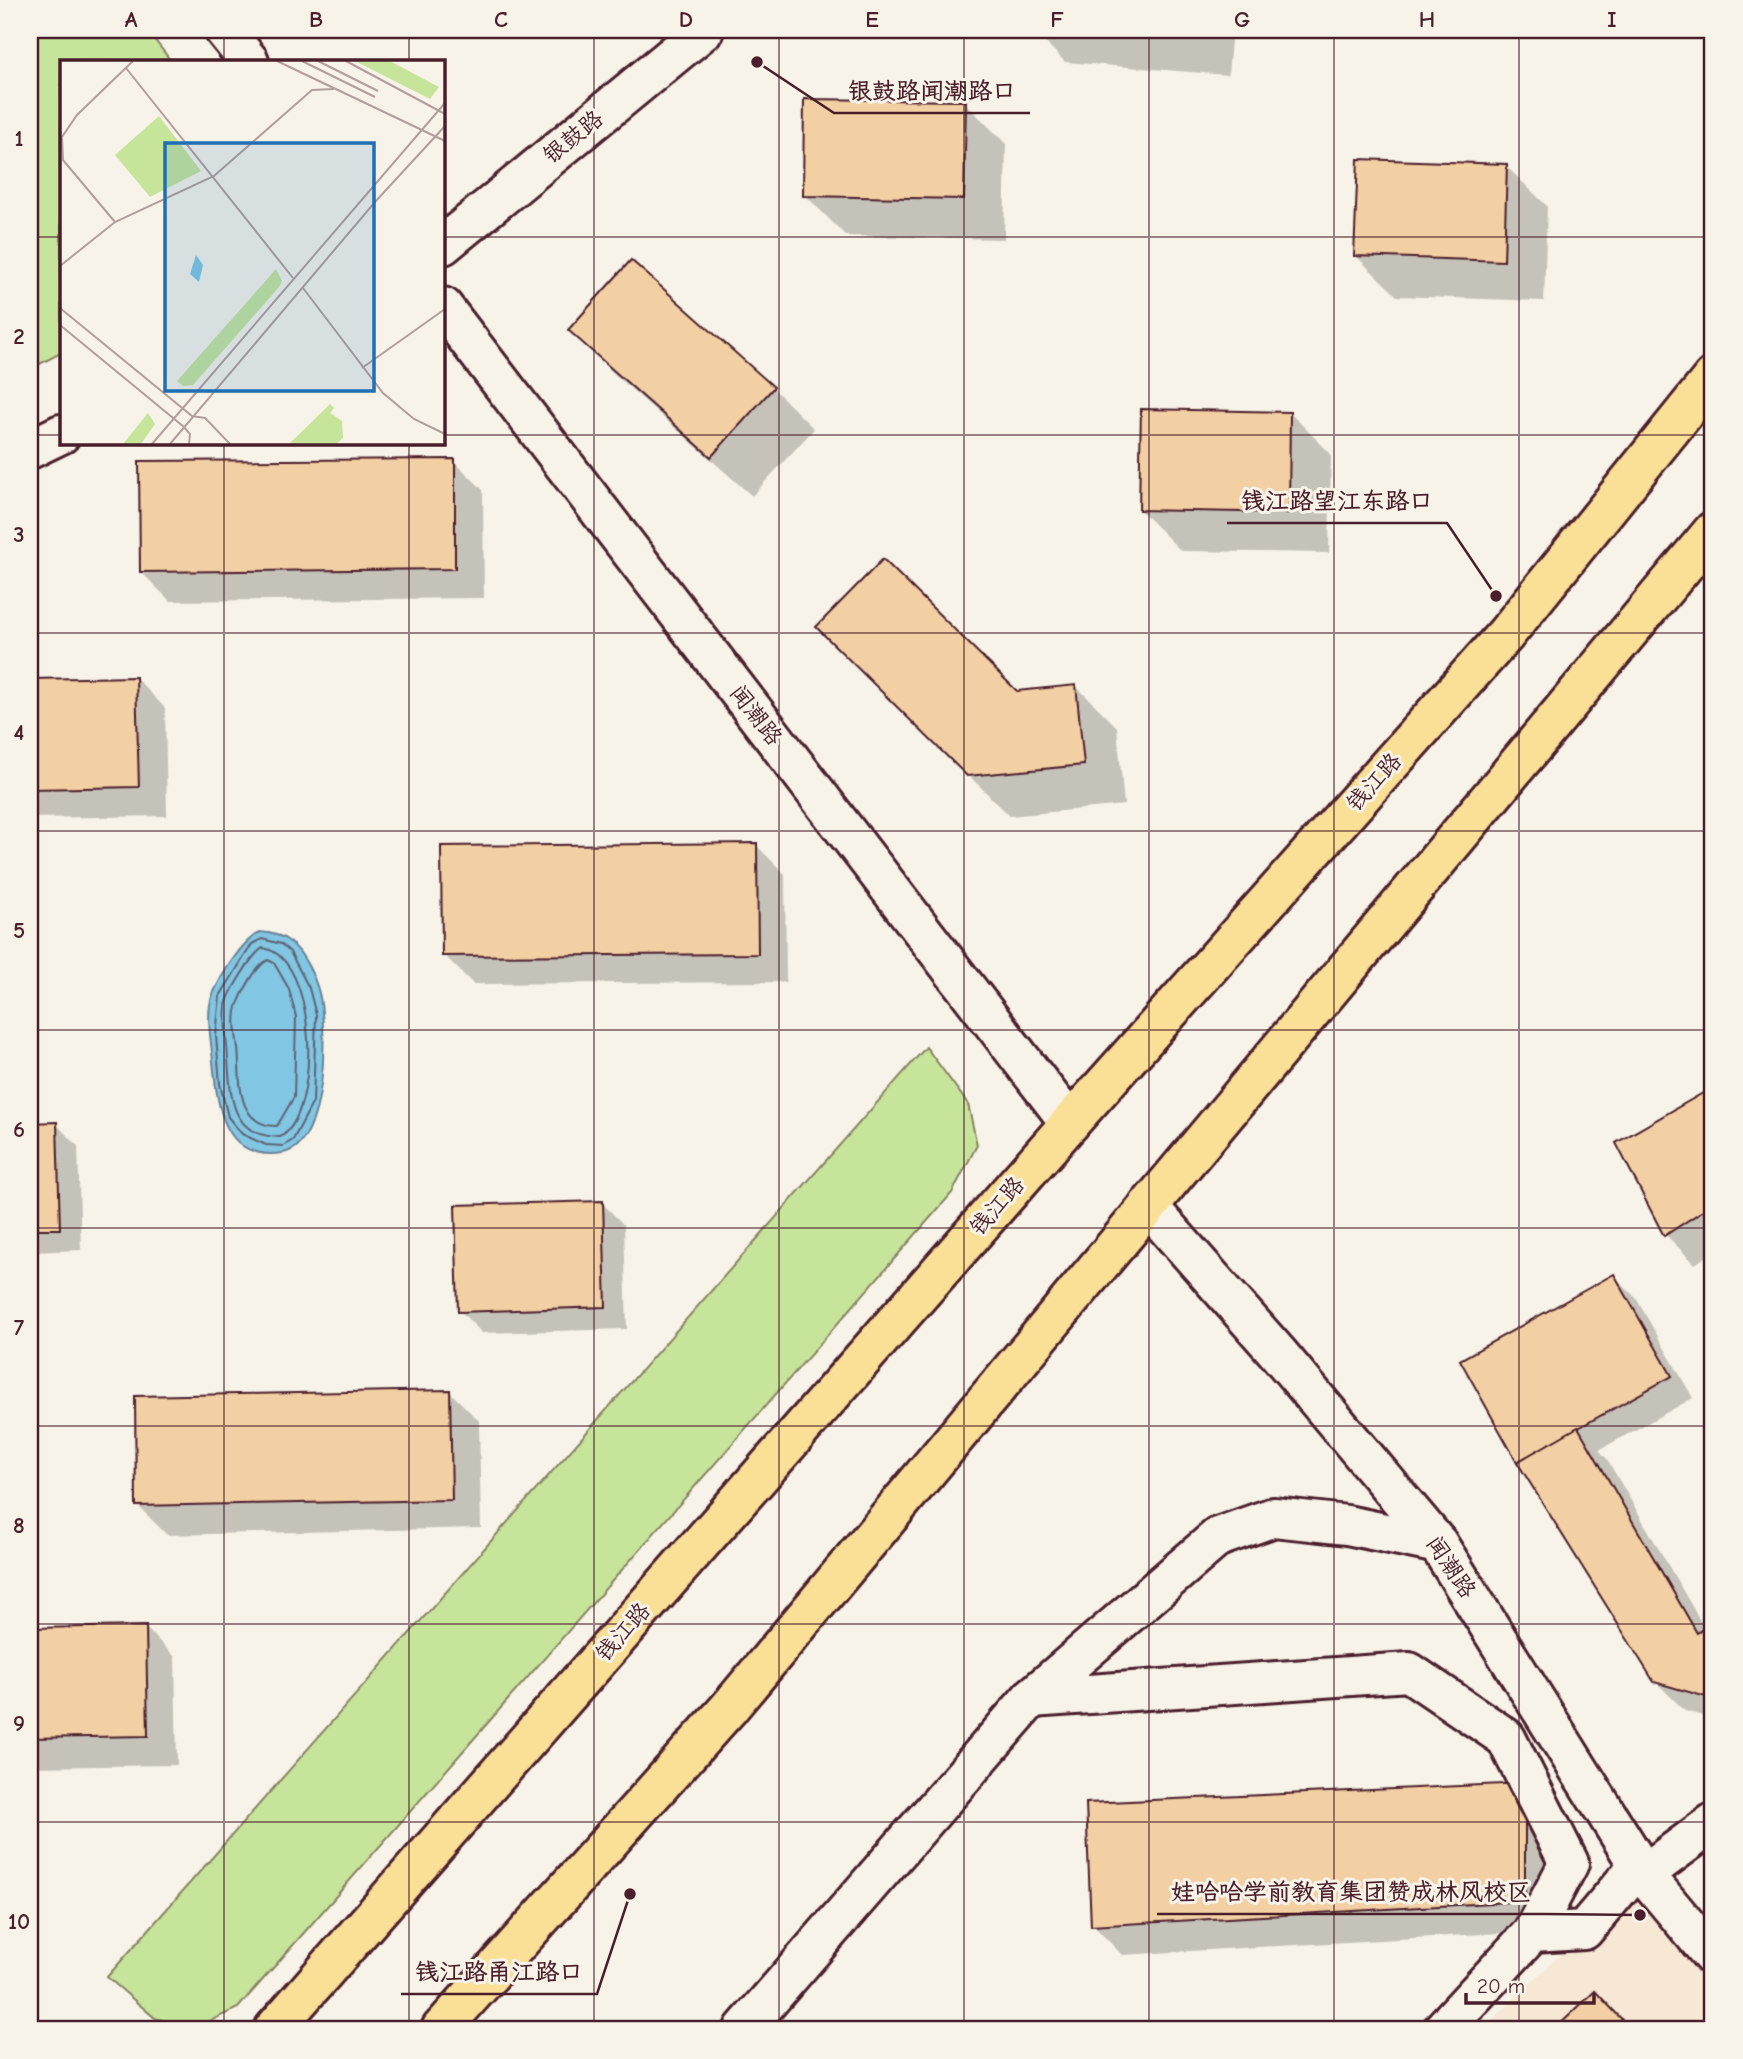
<svg xmlns="http://www.w3.org/2000/svg" width="1743" height="2059" font-family="'Comic Neue','LXGW WenKai TC',sans-serif">
<style>
.built{fill:#f6e8d4}
.green{fill:#c7e49b;stroke:#888263;stroke-width:2}
.water{fill:#81c6e2;stroke:#6b8399;stroke-width:2}
.shadow{fill:#0003}
.lines{fill:none;stroke-linecap:round;stroke-linejoin:round}
.shore{stroke:#606274;stroke-width:2}
.building{fill:#f3cfa4;stroke:#4a1f2b;stroke-width:2}
.minor-casing{stroke:#4a1f2b;stroke-width:44}
.major-casing{stroke:#4a1f2b;stroke-width:44}
.minor{stroke:#f7f3e8;stroke-width:38}
.major{stroke:#fadf96;stroke-width:38}
.grid{fill:none;stroke:#4a1f2b;stroke-width:2;stroke-opacity:0.55}
.labels{text-anchor:middle;dominant-baseline:central;stroke-width:6;stroke-linejoin:round;paint-order:stroke}
.street-label{font-size:23px;fill:#4a1f2b;stroke:#f7f3e8}
.inset-road{fill:none;stroke:#b29e9c;stroke-width:2}
.view{fill:#1f6fb2;fill-opacity:0.15;stroke:#1f6fb2;stroke-width:3.5}
.inset-edge{fill:none;stroke:#4a1f2b;stroke-width:3.5}
.leader{fill:none;stroke:#4a1f2b;stroke-width:2.5}
.callout-dot{fill:#4a1f2b;stroke:#f7f3e8;stroke-width:2.5}
.callout-label{font-size:24px;text-anchor:middle;font-weight:bold;fill:#4a1f2b;stroke:#f7f3e8;stroke-width:6;stroke-linejoin:round;paint-order:stroke}
.neatline{fill:none;stroke:#4a1f2b;stroke-width:2.5}
.grid-label{font-size:23px;text-anchor:middle;font-weight:bold;fill:#4a1f2b}
</style>
<rect width="100%" height="100%" fill="#f7f3e8"/>
<filter id="ink" filterUnits="userSpaceOnUse"><feTurbulence type="fractalNoise" baseFrequency=".0143" numOctaves="2"/><feDisplacementMap in="SourceGraphic" scale="14" xChannelSelector="R" yChannelSelector="G"/><feConvolveMatrix kernelMatrix="1 2 1 2 8 2 1 2 1" color-interpolation-filters="sRGB"/></filter>
<g filter="url(#ink)">
<polygon class="built" points="1644,1874 1713,1957 1713,2029 1483,2029"/>
<g class="green">
<polygon points="30,30 147,30 171,61 61,61 61,353 30,369"/>
<polygon points="926,1047 968,1104 977,1145 952,1193 238,2008 193,2029 155,2018 107,1977"/>
</g>
<path class="water" d="M260,932c11,1 22,3 30,10 13,10 25,35 29,51 8,33 10,152 -36,160 -66,10 -66,-59 -71,-101 -2,-18 -6,-41 1,-58 9,-20 28,-52 47,-62z"/>
<g class="shadow">
<polygon points="1033,30 1232,30 1228,75 1065,62"/>
<polygon points="965,103 1006,144 1004,239 846,236 805,195"/>
<polygon points="1506,166 1547,206 1544,301 1397,296 1356,256"/>
<polygon points="631,263 773,388 814,429 752,496 611,371 571,330"/>
<polygon points="1290,413 1331,454 1329,553 1181,551 1140,510"/>
<polygon points="454,461 483,490 484,598 170,601 141,572"/>
<polygon points="859,668 1017,693 1076,686 1117,727 1124,805 1010,816"/>
<polygon points="136,678 165,708 167,816 30,818 30,681"/>
<polygon points="756,845 785,874 786,982 473,984 444,955"/>
<polygon points="1711,1091 1713,1252 1695,1264 1666,1235 1618,1143"/>
<polygon points="56,1124 78,1146 81,1250 30,1252 30,1125"/>
<polygon points="602,1203 624,1225 627,1329 482,1333 460,1311"/>
<polygon points="1614,1276 1636,1298 1693,1398 1599,1450 1607,1459 1705,1629 1713,1623 1713,1719 1685,1711 1655,1681 1519,1461"/>
<polygon points="450,1392 479,1421 481,1528 167,1535 138,1506"/>
<polygon points="146,1628 175,1657 177,1765 30,1767 30,1630"/>
<polygon points="1088,1804 1553,1814 1553,1930 1122,1955 1093,1925"/>
</g>
<g class="lines">
<g class="shore">
<polygon points="262,939 281,944 290,952 309,988 316,1015 313,1102 293,1140 283,1146 266,1145 242,1134 228,1117 220,1084 216,1036 220,996 252,944"/>
<path d="M263,948c56,9 58,168 17,189 -49,0 -49,-39 -52,-77 -1,-18 -4,-35 -2,-54 2,-12 26,-52 37,-58z"/>
<path d="M268,960l6,3 15,26 7,28 -2,80 -17,29c-43,0 -36,-49 -39,-78 -2,-13 -5,-31 0,-44 5,-13 18,-38 30,-44z"/>
</g>
</g>
<g class="building">
<polygon points="1126,30 1188,30 1188,35"/>
<polygon points="804,99 966,101 964,199 803,196"/>
<polygon points="1358,159 1507,164 1504,261 1354,256"/>
<polygon points="631,260 774,387 711,457 568,330"/>
<polygon points="1141,409 1290,412 1289,513 1139,510"/>
<polygon points="455,459 455,569 140,572 139,461"/>
<polygon points="883,559 1017,691 1076,685 1084,765 967,776 816,627"/>
<polygon points="136,677 139,787 30,789 30,679"/>
<polygon points="757,843 758,954 442,956 441,846"/>
<polygon points="1710,1089 1713,1089 1713,1204 1664,1236 1616,1143"/>
<polygon points="57,1122 60,1229 30,1229 30,1123"/>
<polygon points="603,1201 606,1307 458,1312 455,1205"/>
<polygon points="1614,1274 1672,1376 1517,1462 1460,1360"/>
<polygon points="450,1390 452,1500 136,1506 135,1396"/>
<polygon points="1578,1427 1697,1633 1713,1621 1713,1699 1654,1682 1517,1462"/>
<polygon points="146,1626 148,1736 30,1738 30,1628"/>
<polygon points="1525,1783 1525,1901 1091,1926 1086,1803"/>
<polygon points="1595,1991 1631,2029 1555,2029"/>
</g>
<g class="lines">
<defs>
<g id="minor">
<polyline points="224,30 249,61"/>
<polyline points="443,245 704,30"/>
<polyline points="443,307 1070,1123"/>
<polyline points="30,449 61,434"/>
<polyline points="1148,1206 1277,1352 1438,1544 1644,1874 1713,1957"/>
<polyline points="1031,1698 1409,1672 1506,1738 1569,1863 1532,1933"/>
<polyline points="1644,1874 1713,1823"/>
<polyline points="744,2029 1031,1698 1218,1537 1274,1517 1347,1525 1438,1544"/>
<polyline points="1443,2029 1532,1933 1584,1930 1639,1865"/>
</g>
<g id="major">
<polyline points="274,2029 1070,1123 1506,634 1713,377"/>
<polyline points="441,2029 729,1708 1713,531"/>
</g>
</defs>
<use href="#minor" class="minor-casing"/>
<use href="#major" class="major-casing"/>
<use href="#minor" class="minor"/>
<use href="#major" class="major"/>
</g>
</g>
<path class="grid" d="M224,30v31M409,30v31M594,30v1999M779,30v1999M964,30v1999M1149,30v1999M1334,30v1999M1519,30v1999M30,237h31M443,237h1270M30,435h31M443,435h1270M224,443v1586M409,443v1586M30,633h1683M30,831h1683M30,1030h1683M30,1228h1683M30,1426h1683M30,1624h1683M30,1822h1683"/>
<g class="labels">
<g class="street-label">
<text transform="translate(573 137) rotate(-39)">银鼓路</text>
<text transform="translate(756 715) rotate(52)">闻潮路</text>
<text transform="translate(1374 782) rotate(-48)">钱江路</text>
<text transform="translate(997 1206) rotate(-49)">钱江路</text>
<text transform="translate(1451 1567) rotate(56)">闻潮路</text>
<text transform="translate(623 1632) rotate(-49)">钱江路</text>
</g>
</g>
<g transform="translate(60 60)">
<rect width="385" height="385" fill="#f7f3e8"/>
<path d="M295,1h35l49,26 -9,12zM99,56l42,55 -51,26 -35,-42zM216,209l6,12 -3,6 -86,98 -10,1 -6,-5zM270,344l4,4 -4,5 12,8 1,17 -7,6h-47zM88,353l7,11 -14,20h-18z" fill="#c7e49b"/>
<path d="M136,195l7,10 -4,17 -9,-8z" fill="#81c6e2"/>
<path class="inset-road" d="M217,1l168,80M242,1l73,36M258,1l60,30M286,1l99,53M66,8l167,210M55,162l-52,-62 -1,-23 15,-22 56,-54M0,206l55,-44 99,-46 98,-86 22,-1M243,228l80,105 31,26 31,15M0,248l132,108 13,2 25,26M0,265l124,102 6,7 -1,10M302,308l83,-59M92,384l293,-341M110,384l205,-242 70,-76"/>
<path class="view" d="M105,83h209v248h-209z"/>
<rect width="385" height="385" class="inset-edge"/>
</g>
<path class="leader" d="M757 62L834 113H1030M1496 596L1447 523H1227M1640 1915L1545 1914H1157M630 1894L597 1994H401"/>
<g class="callout-dot">
<circle cx="757" cy="62" r="7"/>
<circle cx="1496" cy="596" r="7"/>
<circle cx="1640" cy="1915" r="7"/>
<circle cx="630" cy="1894" r="7"/>
</g>
<g class="callout-label">
<text x="932" y="99">银鼓路闻潮路口</text>
<text x="1337" y="509">钱江路望江东路口</text>
<text x="1351" y="1900">娃哈哈学前教育集团赞成林风校区</text>
<text x="499" y="1980">钱江路甬江路口</text>
</g>
<rect width="1743" height="2059" fill="none" stroke="#f7f3e8" stroke-width="77"/>
<path d="M1466 1993v10h128v-10" fill="none" stroke="#4a1f2b" stroke-width="3.5"/>
<text x="1477" y="1993" font-size="21" fill="#4a1f2b" stroke="#f7f3e8" stroke-width="5" paint-order="stroke">20 m</text>
<rect x="38" y="38" width="1666" height="1983" class="neatline"/>
<g class="grid-label">
<text x="131" y="27">A</text>
<text x="316" y="27">B</text>
<text x="501" y="27">C</text>
<text x="686" y="27">D</text>
<text x="872" y="27">E</text>
<text x="1057" y="27">F</text>
<text x="1242" y="27">G</text>
<text x="1427" y="27">H</text>
<text x="1612" y="27">I</text>
<text x="19" y="146">1</text>
<text x="19" y="344">2</text>
<text x="19" y="542">3</text>
<text x="19" y="740">4</text>
<text x="19" y="938">5</text>
<text x="19" y="1137">6</text>
<text x="19" y="1335">7</text>
<text x="19" y="1533">8</text>
<text x="19" y="1731">9</text>
<text x="19" y="1929">10</text>
</g>
</svg>
